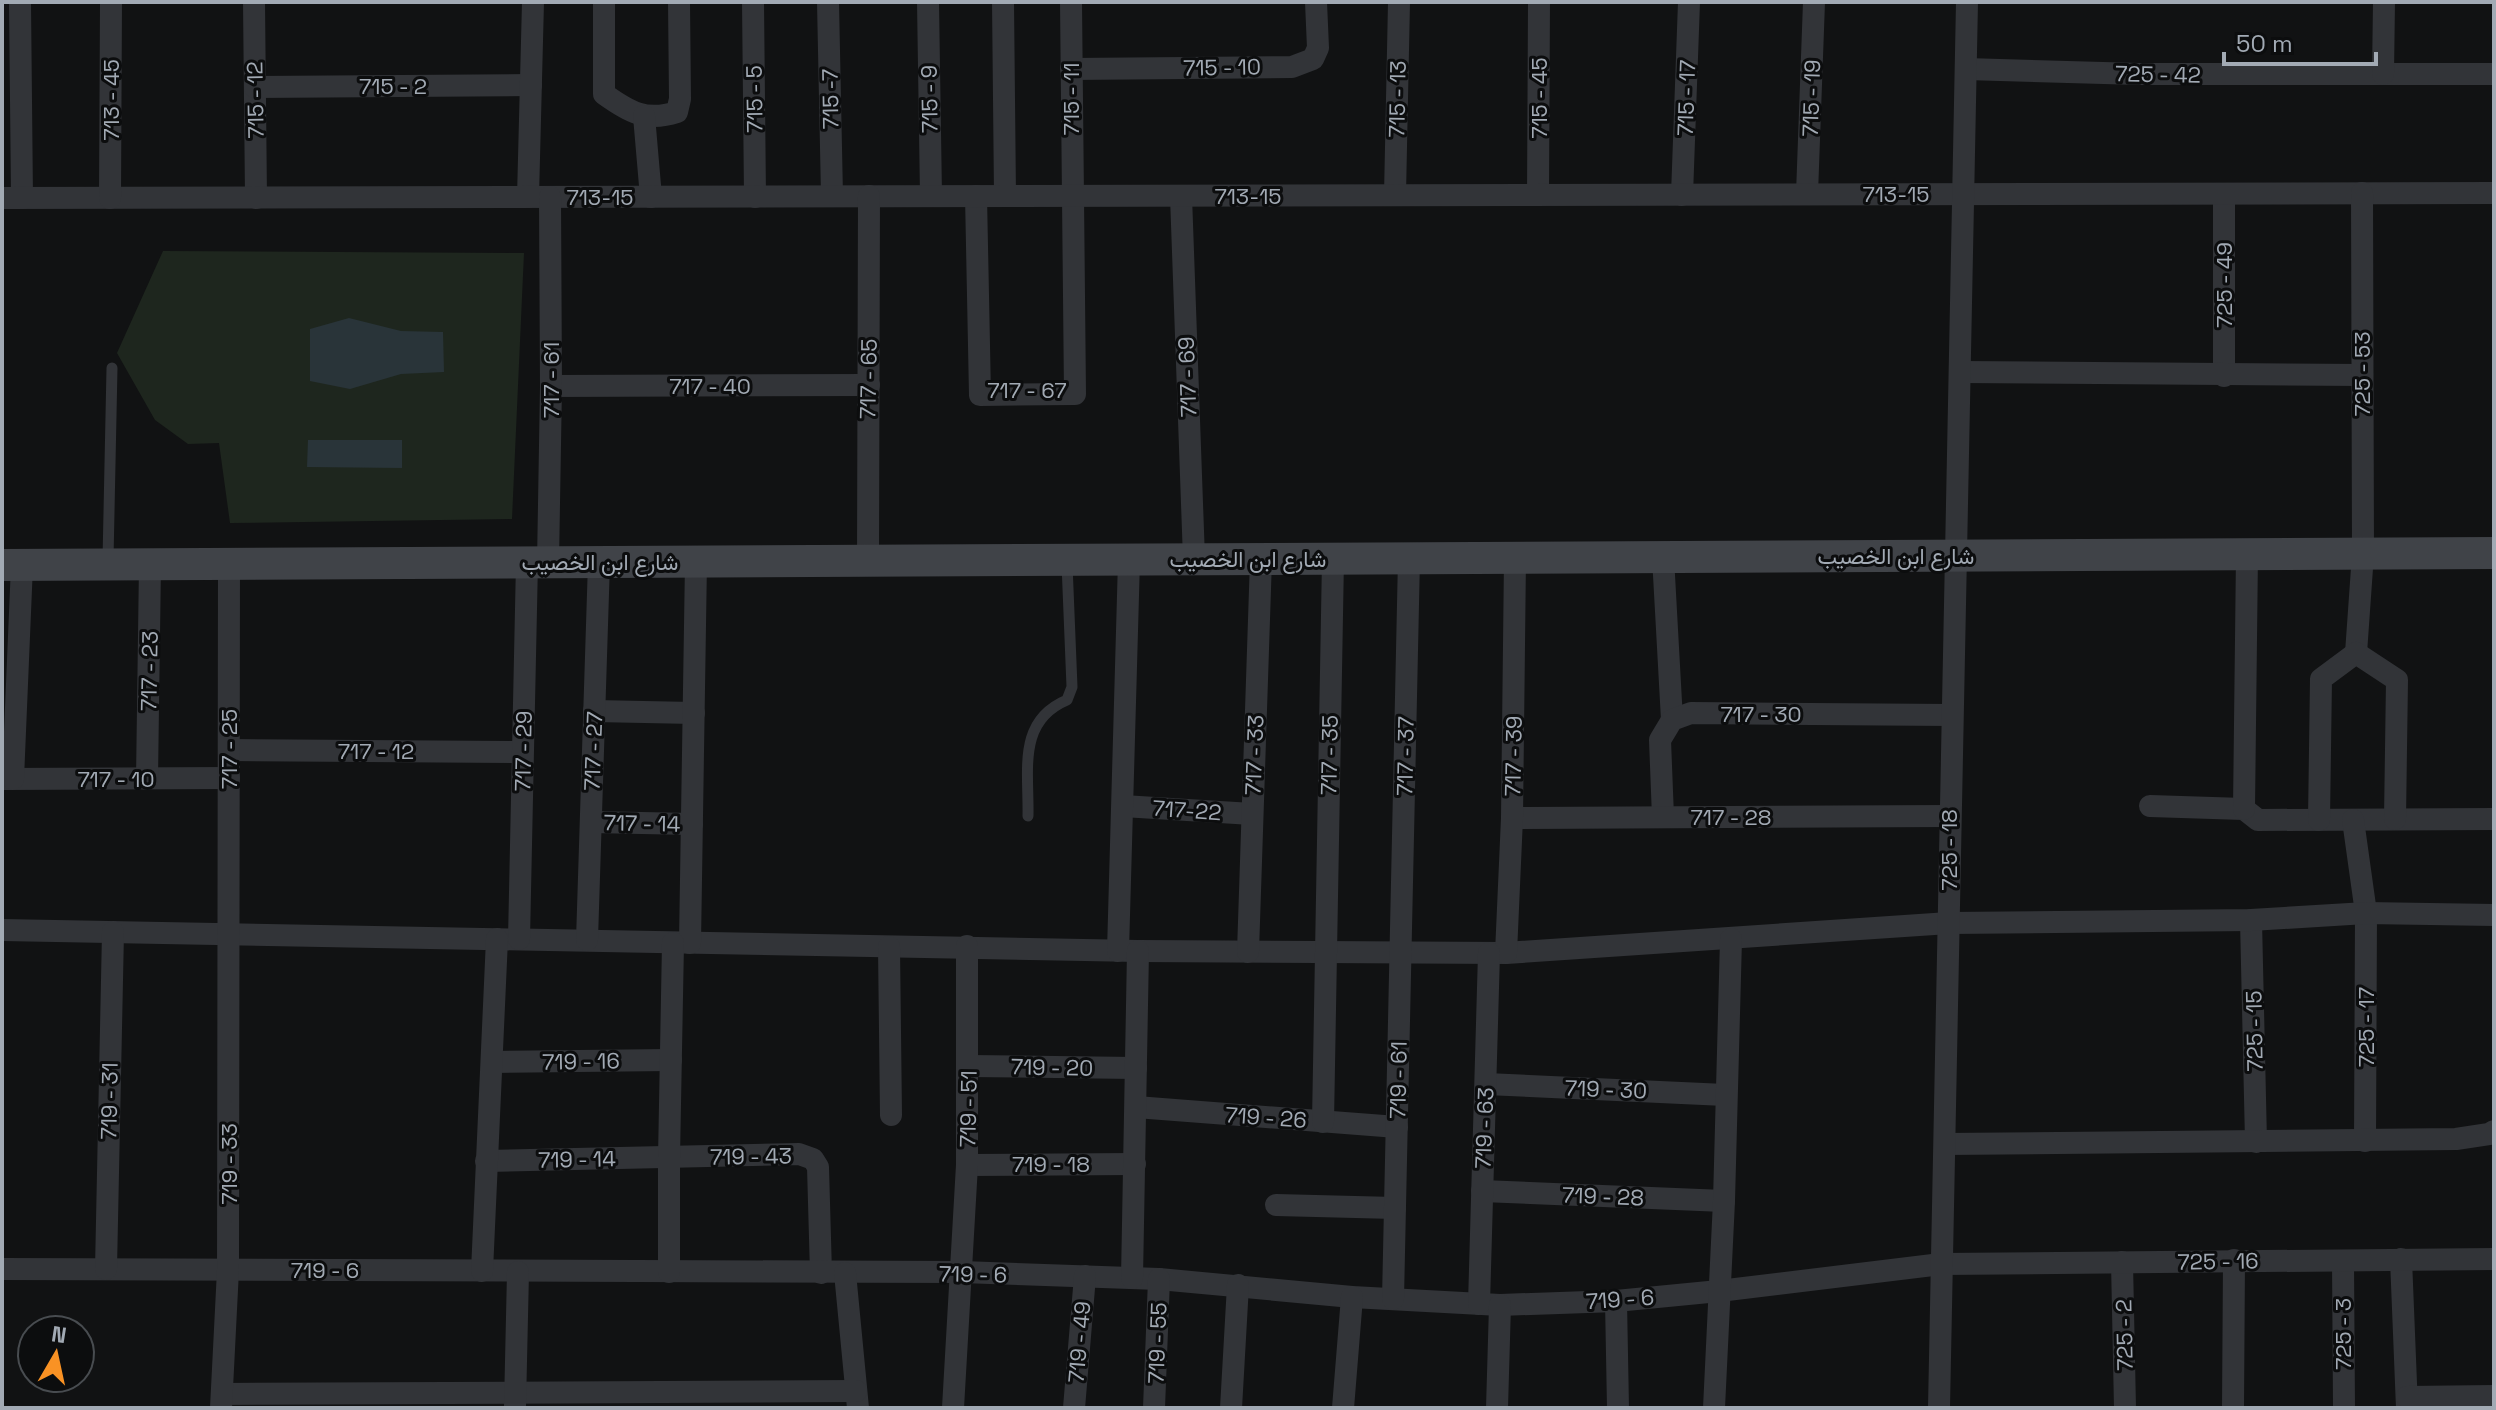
<svg xmlns="http://www.w3.org/2000/svg" width="2496" height="1410" font-family="'Space Grotesk',Vazirmatn,sans-serif">
<style>
.green{fill:#1e261e}
.water{fill:#293439}
.lines{fill:none;stroke-linecap:round;stroke-linejoin:round}
.lane{stroke:#323438;stroke-width:11}
.street{stroke:#323438;stroke-width:22}
.secondary{stroke:#404348;stroke-width:32}
.labels{text-anchor:middle;dominant-baseline:central;stroke-width:6;stroke-linejoin:round;paint-order:stroke}
.street-label{font-size:22px;fill:#a2aab4;stroke:#0c0d0e}
</style>
<rect width="100%" height="100%" fill="#111213"/>
<polygon class="green" points="163,251 524,253 512,519 230,523 219,443 188,444 155,420 117,353"/>
<g class="water">
<polygon points="349,318 401,331 443,332 444,372 401,374 350,389 310,381 310,329"/>
<polygon points="308,440 402,440 402,468 307,467"/>
</g>
<g class="lines">
<g class="lane">
<polyline points="108,560 112,368"/>
<path d="M1028,816c1,-46 -11,-95 39,-116l5,-13 -5,-123"/>
</g>
<g class="street">
<polyline points="20,2 22,198"/>
<polyline points="254,2 256,198"/>
<path d="M604,2v92c25,18 42,28 73,18l3,-13 -1,-97"/>
<polyline points="753,2 755,197"/>
<polyline points="828,2 832,196"/>
<polyline points="928,2 931,196"/>
<polyline points="1003,2 1005,196"/>
<polyline points="1071,69 1292,67 1313,59 1318,48 1316,2"/>
<polyline points="1966,69 2139,74 2494,74"/>
<polyline points="2383,74 2384,2"/>
<polyline points="255,87 531,85"/>
<polyline points="644,116 651,197"/>
<polyline points="1807,194 1814,2"/>
<polyline points="2224,194 2224,376"/>
<polyline points="1395,195 1399,2"/>
<polyline points="1538,195 1539,2"/>
<polyline points="1682,195 1689,2"/>
<polyline points="976,196 980,395 1075,394 1071,2"/>
<polyline points="1181,196 1194,559"/>
<polyline points="528,197 533,2"/>
<polyline points="2,198 2494,193"/>
<polyline points="110,198 111,2"/>
<polyline points="1960,372 2362,375"/>
<polyline points="551,386 869,385"/>
<polyline points="1663,557 1672,720"/>
<polyline points="868,561 869,196"/>
<polyline points="548,563 551,386 550,197"/>
<polyline points="2356,653 2363,554 2362,193"/>
<polyline points="594,711 694,713"/>
<polyline points="229,750 522,752"/>
<polyline points="2,779 229,778"/>
<polyline points="13,779 22,565"/>
<polyline points="147,779 150,564"/>
<polyline points="1123,806 1252,814"/>
<polyline points="2150,806 2244,809 2258,820 2494,819"/>
<polyline points="2244,809 2247,554"/>
<polyline points="1663,817 1660,740 1672,720 1691,713 1951,715"/>
<polyline points="1512,818 1949,816"/>
<polyline points="2319,820 2321,679 2356,653 2397,680 2395,819"/>
<polyline points="2353,820 2366,913 2365,1141"/>
<polyline points="591,822 692,824"/>
<polyline points="2251,920 2256,1142"/>
<polyline points="2,930 1138,951 1506,953 1949,923 2251,920 2366,913 2494,915"/>
<polyline points="519,939 527,562"/>
<polyline points="587,940 599,562"/>
<polyline points="690,943 696,562"/>
<polyline points="889,947 891,1115"/>
<polyline points="1118,951 1129,560"/>
<polyline points="1248,952 1261,559"/>
<polyline points="1506,953 1512,818 1515,558"/>
<polyline points="492,1062 671,1060"/>
<polyline points="968,1066 1136,1068"/>
<polyline points="1486,1084 1725,1095"/>
<polyline points="1136,1107 1397,1127"/>
<polyline points="1323,1122 1333,559"/>
<polyline points="1945,1144 2456,1139 2489,1134 2494,1131"/>
<polyline points="486,1161 799,1154 813,1159 818,1167 821,1273"/>
<polyline points="967,1165 1135,1164"/>
<polyline points="1482,1191 1724,1201"/>
<polyline points="1276,1205 1395,1208"/>
<polyline points="2401,1259 2407,1408"/>
<polyline points="2343,1261 2344,1408"/>
<polyline points="2122,1262 2125,1408"/>
<polyline points="2,1269 962,1272 1159,1279 1352,1297 1500,1305 1616,1301 1719,1291 1941,1264 2494,1259"/>
<polyline points="106,1269 113,932"/>
<polyline points="482,1271 497,939"/>
<polyline points="669,1272 669,1158 673,943"/>
<polyline points="845,1273 858,1408"/>
<polyline points="1132,1278 1138,951"/>
<polyline points="1393,1299 1409,558"/>
<polyline points="1616,1301 1618,1408"/>
<polyline points="1479,1304 1489,953"/>
<polyline points="223,1394 856,1391"/>
<polyline points="2407,1397 2494,1396"/>
<polyline points="515,1406 518,1272"/>
<polyline points="221,1408 228,1270 229,564"/>
<polyline points="953,1408 967,1165 967,946"/>
<polyline points="1074,1408 1085,1276"/>
<polyline points="1154,1408 1159,1279"/>
<polyline points="1231,1408 1238,1285"/>
<polyline points="1343,1408 1352,1297"/>
<polyline points="1497,1408 1500,1305"/>
<polyline points="1714,1408 1724,1201 1731,939"/>
<polyline points="1939,1408 1967,2"/>
<polyline points="2233,1408 2234,1260"/>
</g>
<polyline class="secondary" points="2,565 2494,553"/>
</g>
<g class="labels">
<g class="street-label">
<text transform="translate(1222 67) rotate(-1)">715 - 10</text>
<text transform="translate(2158 74) rotate(1)">725 - 42</text>
<text x="393" y="86">715 - 2</text>
<text transform="translate(1539 98) rotate(-90)">715 - 45</text>
<text transform="translate(1686 98) rotate(-88)">715 - 17</text>
<text transform="translate(1811 98) rotate(-88)">715 - 19</text>
<text transform="translate(754 99) rotate(-91)">715 - 5</text>
<text transform="translate(830 99) rotate(-91)">715 -7</text>
<text transform="translate(929 99) rotate(-91)">715 - 9</text>
<text transform="translate(1071 99) rotate(-90)">715 - 11</text>
<text transform="translate(1397 99) rotate(-89)">715 - 13</text>
<text transform="translate(111 100) rotate(-90)">713 - 45</text>
<text transform="translate(255 100) rotate(-91)">715 - 12</text>
<text x="1896" y="194">713-15</text>
<text x="1248" y="196">713-15</text>
<text x="600" y="197">713-15</text>
<text transform="translate(2224 285) rotate(-90)">725 - 49</text>
<text transform="translate(2362 374) rotate(-90)">725 - 53</text>
<text transform="translate(1187 377) rotate(-92)">717 - 69</text>
<text transform="translate(868 379) rotate(-89)">717 - 65</text>
<text transform="translate(551 380) rotate(-90)">717 - 61</text>
<text x="710" y="386">717 - 40</text>
<text x="1027" y="390">717 - 67</text>
<text x="1896" y="556">شارع ابن الخصيب</text>
<text x="1248" y="559">شارع ابن الخصيب</text>
<text x="600" y="562">شارع ابن الخصيب</text>
<text transform="translate(149 671) rotate(-89)">717 - 23</text>
<text x="1761" y="714">717 - 30</text>
<text transform="translate(229 749) rotate(-90)">717 - 25</text>
<text x="376" y="751">717 - 12</text>
<text transform="translate(523 751) rotate(-89)">717 - 29</text>
<text transform="translate(593 751) rotate(-88)">717 - 27</text>
<text transform="translate(1254 755) rotate(-88)">717 - 33</text>
<text transform="translate(1329 755) rotate(-89)">717 - 35</text>
<text transform="translate(1405 756) rotate(-89)">717 - 37</text>
<text transform="translate(1513 756) rotate(-89)">717 - 39</text>
<text x="116" y="779">717 - 10</text>
<text transform="translate(1187 810) rotate(4)">717-22</text>
<text x="1731" y="817">717 - 28</text>
<text transform="translate(642 823) rotate(1)">717 - 14</text>
<text transform="translate(1949 850) rotate(-90)">725 - 18</text>
<text transform="translate(2366 1027) rotate(-90)">725 - 17</text>
<text transform="translate(2254 1031) rotate(-91)">725 - 15</text>
<text transform="translate(581 1061) rotate(-1)">719 - 16</text>
<text transform="translate(1052 1067) rotate(1)">719 - 20</text>
<text transform="translate(1398 1080) rotate(-89)">719 - 61</text>
<text transform="translate(1606 1089) rotate(2)">719 - 30</text>
<text transform="translate(109 1101) rotate(-89)">719 - 31</text>
<text transform="translate(968 1109) rotate(-89)">719 - 51</text>
<text transform="translate(1266 1117) rotate(4)">719 - 26</text>
<text transform="translate(1484 1128) rotate(-88)">719 - 63</text>
<text transform="translate(751 1156) rotate(-1)">719 - 43</text>
<text transform="translate(577 1159) rotate(-1)">719 - 14</text>
<text transform="translate(229 1164) rotate(-90)">719 - 33</text>
<text x="1051" y="1164">719 - 18</text>
<text transform="translate(1603 1196) rotate(2)">719 - 28</text>
<text transform="translate(2218 1261) rotate(-1)">725 - 16</text>
<text x="325" y="1270">719 - 6</text>
<text transform="translate(973 1274) rotate(1)">719 - 6</text>
<text transform="translate(1620 1299) rotate(-4)">719 - 6</text>
<text transform="translate(2343 1334) rotate(-90)">725 - 3</text>
<text transform="translate(2124 1335) rotate(-91)">725 - 2</text>
<text transform="translate(1079 1342) rotate(-85)">719 - 49</text>
<text transform="translate(1157 1343) rotate(-88)">719 - 55</text>
</g>
</g>
<rect width="2496" height="1410" fill="none" stroke="#a2aab4" stroke-width="8"/>
<g transform="translate(56 1354) rotate(9)"><circle r="38" fill="#0c0d0e" stroke="#484c50" stroke-width="2"/>
<path d="M0-6L14 30L0 20L-14 30Z" fill="#f99224"/>
<text y="-12" font-size="22" font-weight="bold" text-anchor="middle" fill="#a2aab4">N</text>
</g>
<path d="M2224 52v12h152v-12" fill="none" stroke="#a2aab4" stroke-width="4"/>
<text x="2236" y="52" font-size="24" fill="#a2aab4" stroke="#0c0d0e" stroke-width="6" paint-order="stroke">50 m</text>
</svg>
